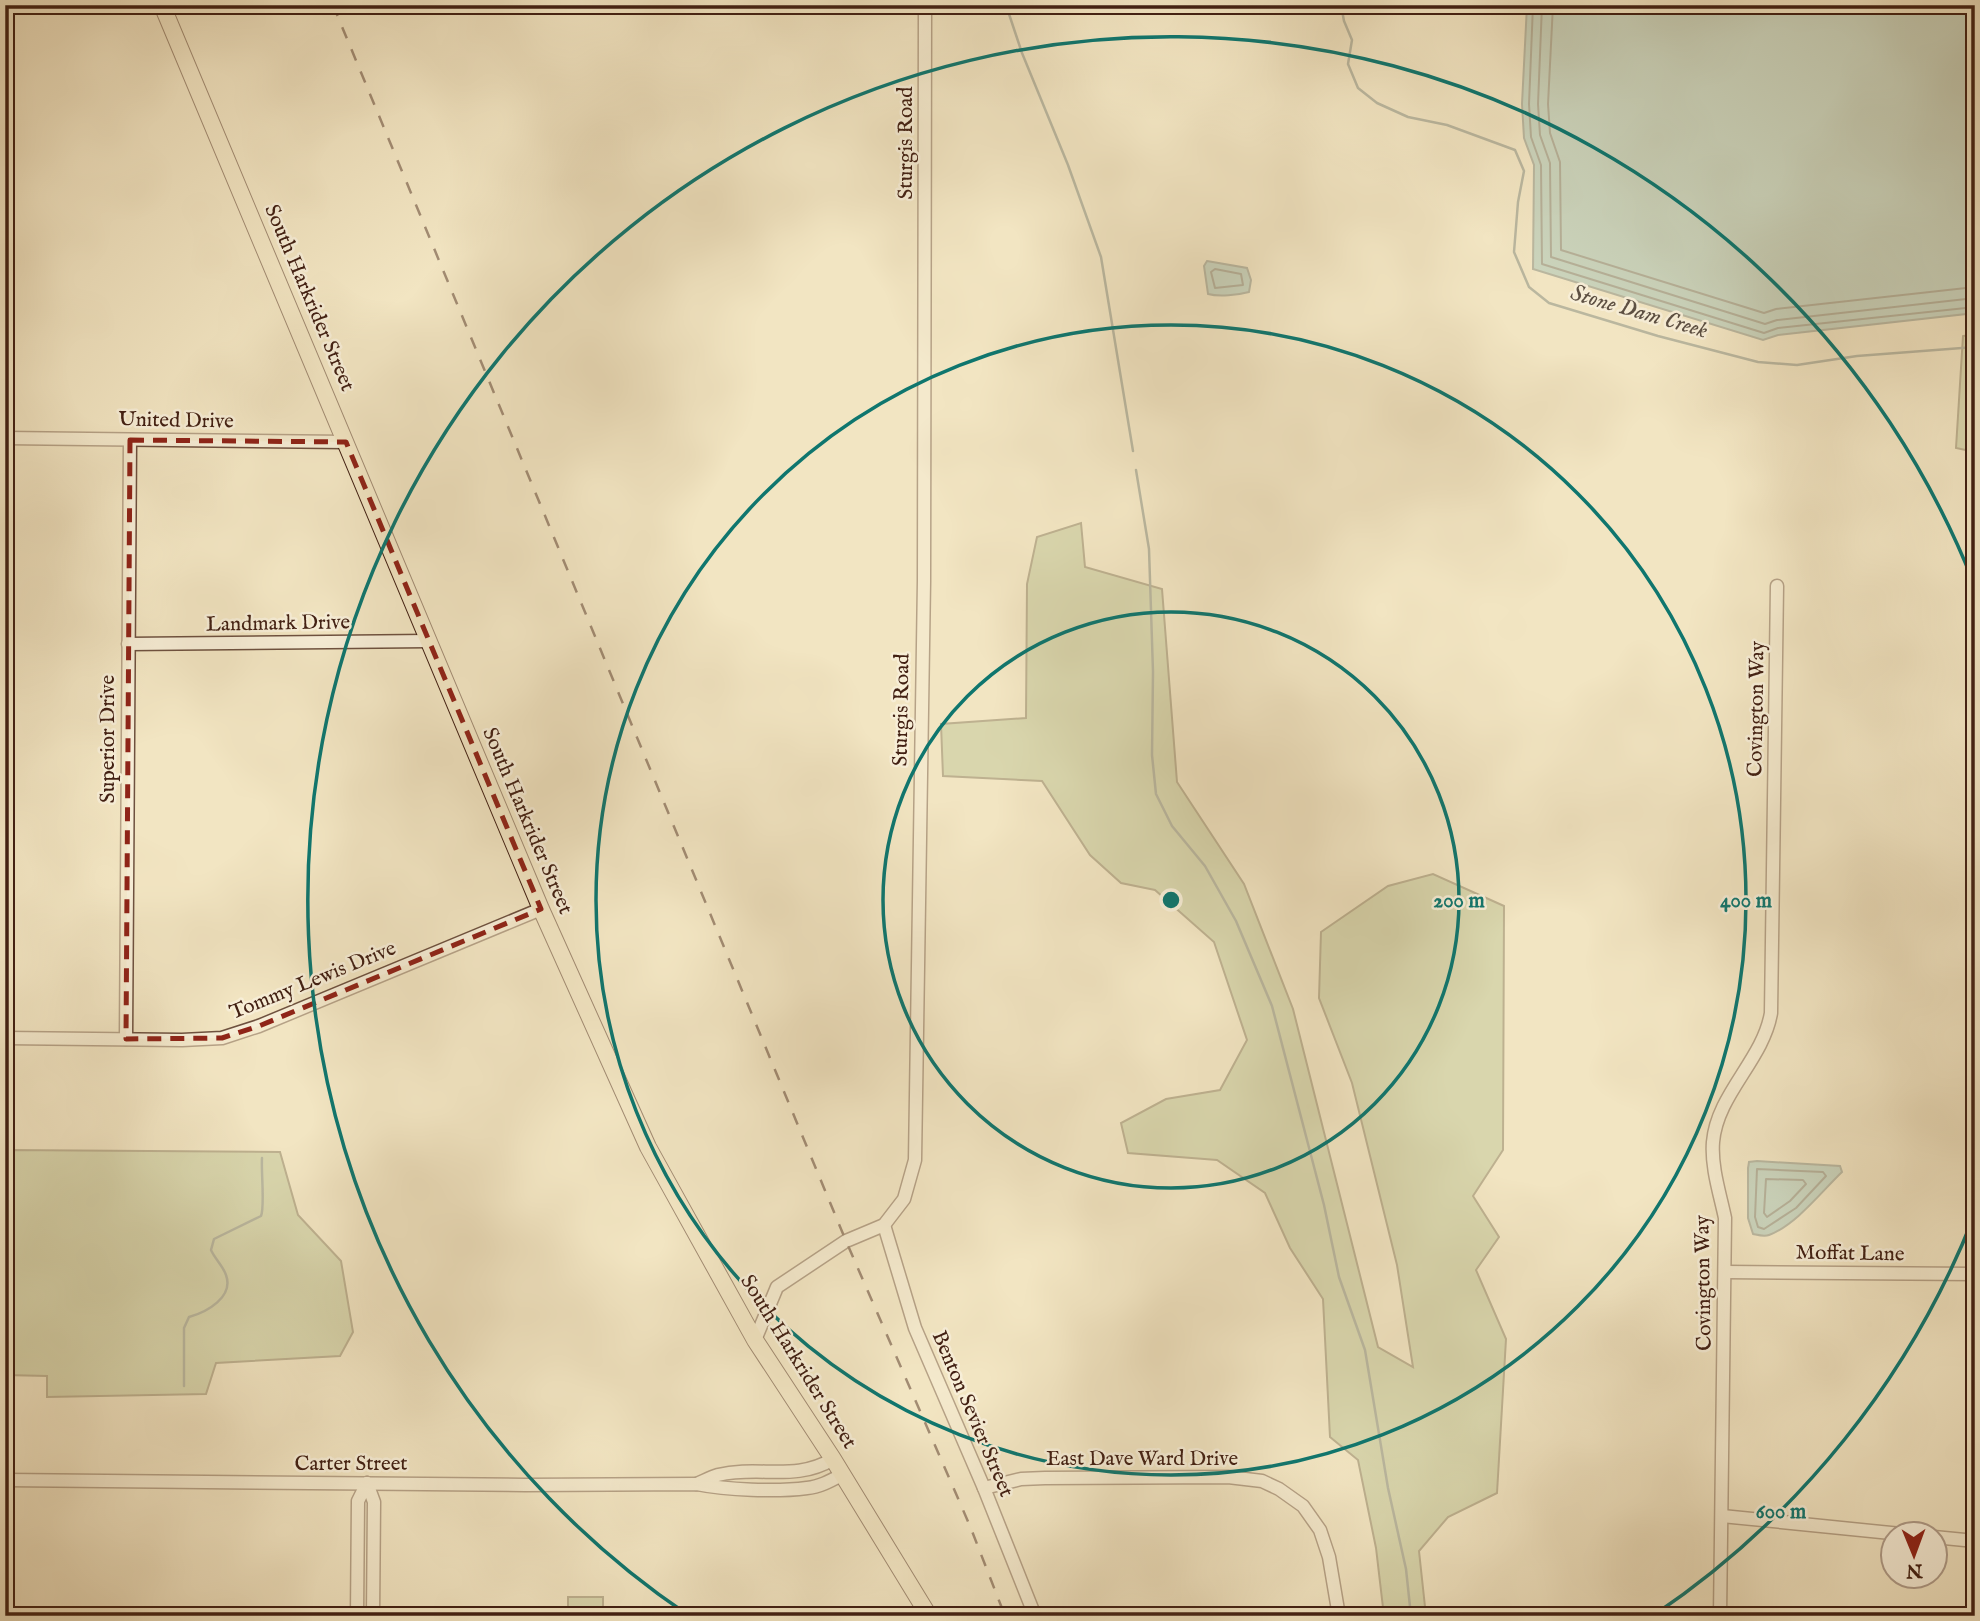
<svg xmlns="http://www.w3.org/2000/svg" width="1980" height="1621" font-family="'IM FELL English',serif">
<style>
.green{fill:#bbc493;stroke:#7e7253;stroke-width:2}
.water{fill:#9bbfb4;stroke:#777f74;stroke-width:2}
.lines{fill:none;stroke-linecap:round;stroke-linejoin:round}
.shore{stroke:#6e7064;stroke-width:2}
.stream{stroke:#777f74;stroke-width:2.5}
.minor-casing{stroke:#6e513f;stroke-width:15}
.major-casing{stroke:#422013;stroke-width:18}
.minor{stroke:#f7eed7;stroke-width:12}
.major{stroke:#f2e5c2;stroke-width:16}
.rail{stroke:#422013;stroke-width:2.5;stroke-dasharray:12 12;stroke-linecap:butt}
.marked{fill:none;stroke:#8f2418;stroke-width:5;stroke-dasharray:14 9;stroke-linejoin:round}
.ring{fill:none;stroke:#0f766e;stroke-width:3.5}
.labels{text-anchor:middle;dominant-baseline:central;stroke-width:5;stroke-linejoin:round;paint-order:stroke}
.street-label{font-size:21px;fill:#422013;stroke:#f7eed7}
.water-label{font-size:23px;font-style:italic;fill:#5d5043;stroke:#f7eed7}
.centre{fill:#0f766e;stroke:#f7eed7;stroke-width:3.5}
.ring-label{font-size:21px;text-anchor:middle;font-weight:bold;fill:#0f766e;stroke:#f7eed7;stroke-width:5;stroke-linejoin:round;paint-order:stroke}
</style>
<rect width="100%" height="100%" fill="#f2e5c2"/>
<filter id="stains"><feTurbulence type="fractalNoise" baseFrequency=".00286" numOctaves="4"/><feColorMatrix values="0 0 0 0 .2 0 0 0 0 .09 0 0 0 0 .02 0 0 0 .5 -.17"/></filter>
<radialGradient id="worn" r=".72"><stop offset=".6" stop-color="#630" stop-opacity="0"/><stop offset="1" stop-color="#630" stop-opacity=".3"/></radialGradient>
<g class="green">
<polygon points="1975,334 1975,452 1956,448 1963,336"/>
<polygon points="1081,523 1085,567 1162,589 1177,782 1244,884 1293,1009 1378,1347 1413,1367 1397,1265 1352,1083 1319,998 1321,932 1388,886 1433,874 1504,906 1503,1150 1473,1196 1499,1237 1476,1270 1506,1339 1497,1493 1448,1517 1419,1551 1426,1616 1384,1616 1376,1548 1358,1460 1330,1437 1323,1299 1290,1248 1265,1193 1217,1160 1128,1153 1121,1123 1166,1099 1220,1090 1247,1040 1214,942 1155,890 1121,883 1090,855 1042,781 943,776 941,724 1026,718 1027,584 1037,537"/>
<polygon points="5,1150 280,1152 298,1215 341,1261 353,1332 340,1356 216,1363 206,1394 47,1397 47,1376 5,1375"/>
<rect x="568" y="1597" width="35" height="19"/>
</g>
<g class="water">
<polygon points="1527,5 1842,5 1855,8 1876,5 1975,5 1975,313 1778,335 1763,340 1533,269 1534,165 1524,138 1522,104"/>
<path d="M1207,261l40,7 4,12 -2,12c-11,3 -30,5 -41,2l-4,-28z"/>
<path d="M1757,1161l83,5 2,6c-20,19 -46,53 -73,63 -5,2 -11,0 -16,-1l-5,-16v-50l1,-6z"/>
</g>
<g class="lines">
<g class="shore">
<polyline points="1533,5 1529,104 1531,137 1541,165 1542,264 1764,333 1778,328 1975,307"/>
<polyline points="1542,5 1538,104 1540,135 1550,163 1551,257 1765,324 1777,320 1975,298"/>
<polyline points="1553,5 1548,104 1550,133 1560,162 1561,250 1764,313 1776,309 1975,287"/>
<polygon points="1215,269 1241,274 1243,285 1215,288 1211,272"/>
<polygon points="1757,1169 1823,1172 1826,1176 1796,1208 1764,1229 1758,1227 1755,1217"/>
<polygon points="1766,1179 1803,1180 1806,1184 1790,1201 1767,1217 1764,1213"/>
</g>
<g class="stream">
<polyline points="1006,5 1022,53 1068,165 1101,257 1133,451"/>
<polyline points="1341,5 1344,21 1352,40 1348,64 1358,88 1377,103 1408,117 1447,125 1515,150 1524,171 1518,202 1514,252 1529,287 1549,303 1658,336 1758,362 1797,365 1857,356 1975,347"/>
<polyline points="1136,470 1149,549 1153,672 1152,755 1156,794 1172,826 1205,866 1236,921 1272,1006 1324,1205 1339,1277 1365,1350 1388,1488 1406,1569 1411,1616"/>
<path d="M184,1386v-58l5,-11c18,-5 45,-20 37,-42 -3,-9 -11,-16 -15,-25l3,-11 47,-23c4,-9 0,-45 1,-58"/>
</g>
<defs>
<g id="minor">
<polyline points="5,438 346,442"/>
<polyline points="128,644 429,641"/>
<polyline points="5,1038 182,1040 222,1038 259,1026 541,909"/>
<polyline points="126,1039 130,440"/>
<polyline points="884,1225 915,1328 984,1488 1035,1616"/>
<polyline points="1726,1272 1975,1274"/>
<polyline points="755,1340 777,1287 846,1241 884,1225 904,1199 915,1160 924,581 925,5"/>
<path d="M5,1480l520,5 172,-1c29,6 80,8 110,4 13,-1 25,-8 36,-14"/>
<polyline points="367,1483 374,1502 373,1616"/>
<path d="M697,1484c7,-3 14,-7 21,-9 41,-10 77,7 115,-16"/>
<polyline points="984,1488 1021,1479 1045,1478 1228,1477 1262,1481 1279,1489 1303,1506 1320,1530 1329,1557 1339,1616"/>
<polyline points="1722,1516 1901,1534"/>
<polyline points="1934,1537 1975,1541"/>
<polyline points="357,1616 358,1501 367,1483"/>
<path d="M1720,1616l5,-398c-5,-24 -14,-51 -12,-76 4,-48 50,-82 58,-129l6,-427"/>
</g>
<polyline id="major" points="162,5 541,909 648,1147 755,1340 833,1459 929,1616"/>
</defs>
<use href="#minor" class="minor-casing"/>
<use href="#major" class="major-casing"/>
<use href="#minor" class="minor"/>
<use href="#major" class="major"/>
<polyline class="rail" points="333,5 846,1241 970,1526 1005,1616"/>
</g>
<path d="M0 0H1980V1621H0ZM130,440l216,2 195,467 -282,117 -37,12 -96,1z" fill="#f2e5c2" fill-opacity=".55" fill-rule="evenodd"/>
<path class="marked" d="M130,440l216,2 195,467 -282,117 -37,12 -96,1z"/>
<g class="ring">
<circle cx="1171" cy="900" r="288"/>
<circle cx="1171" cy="900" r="575"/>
<path d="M1974 1216A863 863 0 0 1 1654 1615M688 1615A863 863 0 1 1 1974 584"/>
</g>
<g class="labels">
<g class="street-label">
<text transform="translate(906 143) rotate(-90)">Sturgis Road</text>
<text transform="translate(309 298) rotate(67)">South Harkrider Street</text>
<text transform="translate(176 421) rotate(1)">United Drive</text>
<text transform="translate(278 624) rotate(-1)">Landmark Drive</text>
<text transform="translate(1757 709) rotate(-89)">Covington Way</text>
<text transform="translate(902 710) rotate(-89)">Sturgis Road</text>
<text transform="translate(108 739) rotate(-90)">Superior Drive</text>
<text transform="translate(527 821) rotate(67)">South Harkrider Street</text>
<text transform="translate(313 981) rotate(-22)">Tommy Lewis Drive</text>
<text transform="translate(1850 1254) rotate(1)">Moffat Lane</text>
<text transform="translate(1704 1283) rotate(-91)">Covington Way</text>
<text transform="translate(798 1362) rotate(58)">South Harkrider Street</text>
<text transform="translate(972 1414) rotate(67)">Benton Sevier Street</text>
<text x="1142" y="1459">East Dave Ward Drive</text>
<text x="351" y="1464">Carter Street</text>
</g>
<g class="water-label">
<text transform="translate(1639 312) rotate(16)">Stone Dam Creek</text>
</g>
</g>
<circle cx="1171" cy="900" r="10" class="centre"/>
<g class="ring-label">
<text x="1459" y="907">200 m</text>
<text x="1746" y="907">400 m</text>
<text x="1781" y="1518">600 m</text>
</g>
<rect width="1980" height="1621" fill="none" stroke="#f2e5c2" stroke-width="28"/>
<rect x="7" y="7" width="1966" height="1607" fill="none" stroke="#422013" stroke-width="3.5"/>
<rect x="14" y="14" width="1952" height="1593" fill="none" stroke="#422013" stroke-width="2"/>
<g transform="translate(1914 1555) rotate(179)"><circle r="33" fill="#f7eed7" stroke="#af9c89" stroke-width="2"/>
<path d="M0-5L12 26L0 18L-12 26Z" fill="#8f2418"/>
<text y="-10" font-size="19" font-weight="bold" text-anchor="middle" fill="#422013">N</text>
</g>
<rect width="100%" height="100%" filter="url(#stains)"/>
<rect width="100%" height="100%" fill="url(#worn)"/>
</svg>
